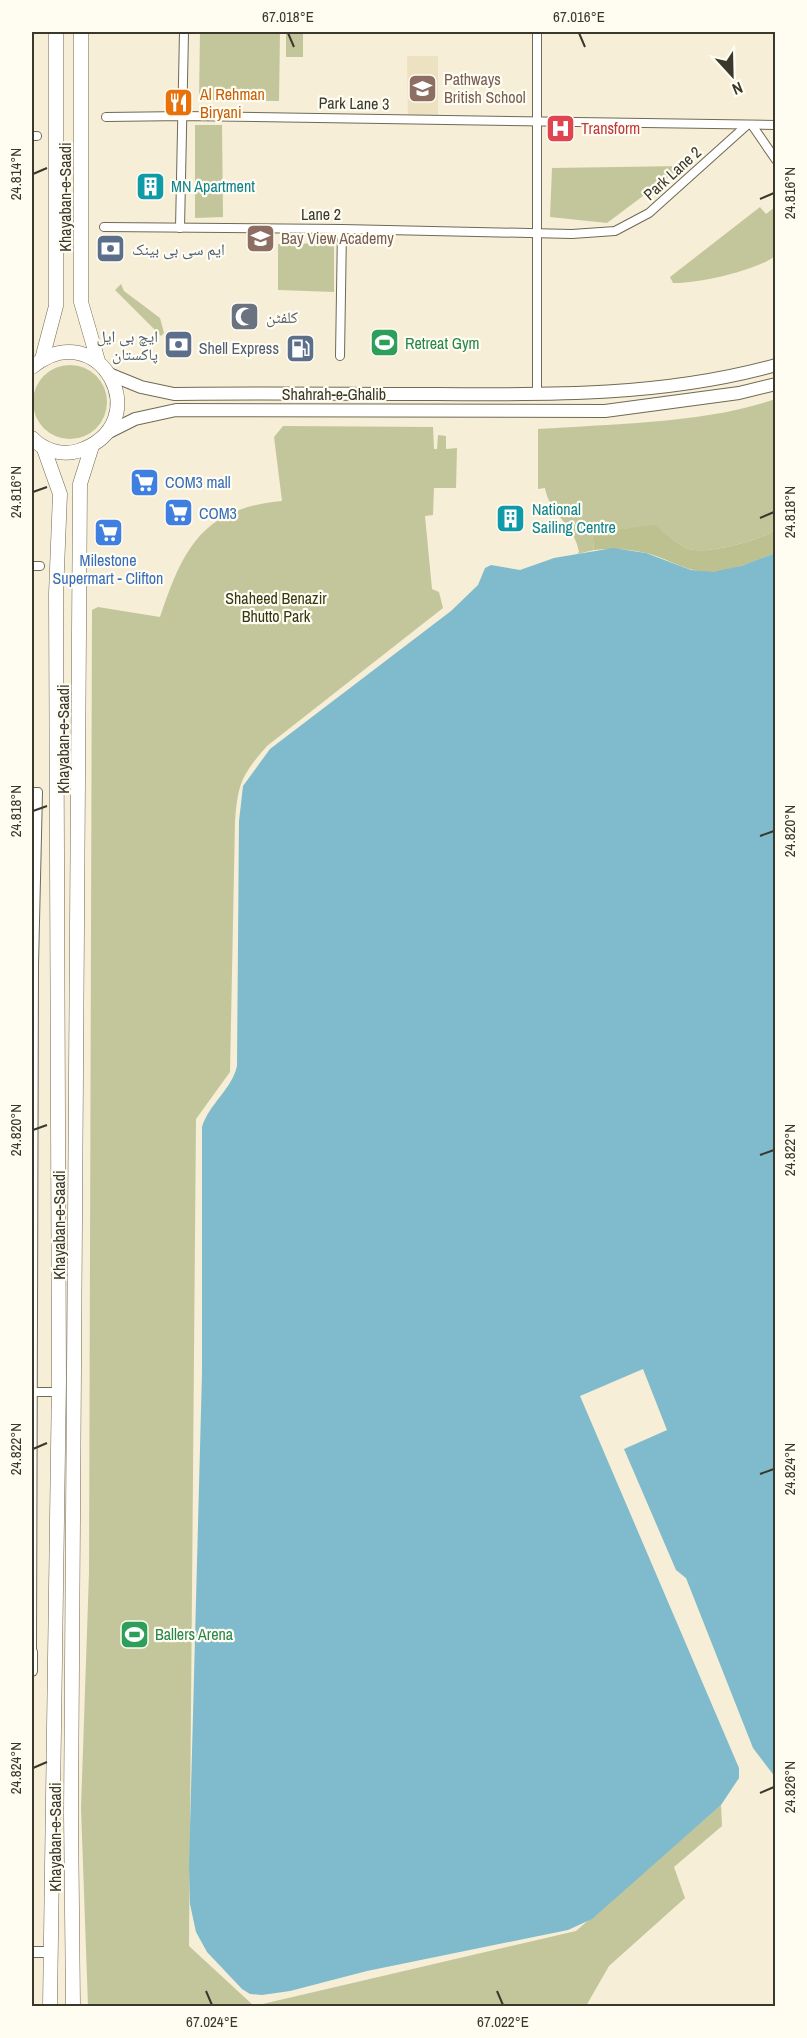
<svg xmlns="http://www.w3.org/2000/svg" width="807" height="2038" font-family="'Archivo Narrow','Noto Naskh Arabic',sans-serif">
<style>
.built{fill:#ece2c2}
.green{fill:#c3c69b}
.forest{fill:#bdc190}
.water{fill:#7fbbcc}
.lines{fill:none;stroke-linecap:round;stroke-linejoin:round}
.minor-casing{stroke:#706953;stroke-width:10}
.tertiary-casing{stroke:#706953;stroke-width:12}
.secondary-casing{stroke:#706953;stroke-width:14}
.primary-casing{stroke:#706953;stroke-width:15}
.minor{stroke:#fff;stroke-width:8}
.tertiary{stroke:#fff;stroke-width:10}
.secondary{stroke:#fff;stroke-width:12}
.primary{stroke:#fff;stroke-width:14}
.ticks{fill:none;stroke:#3a372d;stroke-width:2}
.labels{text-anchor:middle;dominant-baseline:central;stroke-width:4.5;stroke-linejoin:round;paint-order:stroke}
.education-label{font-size:16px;fill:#785e54;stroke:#fffcf2;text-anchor:start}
.food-label{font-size:16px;fill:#c56008;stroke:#fffcf2;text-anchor:start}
.street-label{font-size:16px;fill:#3a372d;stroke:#fffcf2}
.health-label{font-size:16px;fill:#be3a42;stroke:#fffcf2;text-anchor:start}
.culture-label{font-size:16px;fill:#0d838f;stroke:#fffcf2;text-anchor:start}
.service-label{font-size:16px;fill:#4e5e75;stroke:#fffcf2;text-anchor:end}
.worship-label{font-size:16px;fill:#5b616d;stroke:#fffcf2;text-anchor:start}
.leisure-label{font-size:16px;fill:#27864d;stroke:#fffcf2;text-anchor:start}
.shop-label{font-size:16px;fill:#366cbe;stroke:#fffcf2;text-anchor:start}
.park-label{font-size:16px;fill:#363811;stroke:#fffcf2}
.neatline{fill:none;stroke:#3a372d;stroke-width:2}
.ticks-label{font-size:15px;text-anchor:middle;fill:#3a372d}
</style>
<rect width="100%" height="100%" fill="#f6eed6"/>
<polygon class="built" points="407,56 438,56 438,120 408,119"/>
<g class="green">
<polygon points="200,32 280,32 279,101 199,100"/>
<rect x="286" y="32" width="17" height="25"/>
<polygon points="222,125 223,217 195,218 195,125"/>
<polygon points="683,166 607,223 550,217 552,168"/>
<path d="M760,207l6,7 9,-7v49c-17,14 -78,28 -102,27l-3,-6z"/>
<polygon points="334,243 334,292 278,290 278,244"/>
<polygon points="121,284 124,291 160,318 164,333 161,336 115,290"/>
<circle cx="70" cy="402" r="37"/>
<path d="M775,399v131c-14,10 -72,26 -89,18 -11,-6 -21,-15 -31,-22l-43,4 -20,-1 2,21 -17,4 2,-2c-4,-26 -30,-39 -34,-64l-7,1v-60c72,-5 170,-6 237,-30z"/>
<path d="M283,426l150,1 1,22h3l1,-14 8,1v13l11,-1 -1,40h-22l-1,27 -8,1 7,73 7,3 4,16 -176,138c-26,30 -29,37 -32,76l-5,250 -34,47 -7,827 65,60 322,-75 145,-126 1,21 -48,41 11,31 -76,68 -23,40h-498l-7,-198 8,-235 3,-963 6,-3 62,10c23,-68 42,-109 122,-116l-8,-64z"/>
</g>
<path class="forest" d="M655,525c10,8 20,17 31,23 17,8 75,-8 89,-18v23c-19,7 -41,18 -62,19 -24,2 -45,-14 -67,-19 -17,-4 -34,-5 -52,-3l-2,-21 20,1z"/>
<path class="water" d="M613,548l33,5 45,17 22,2 28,-6 34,-13v1224l-22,-29 -67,-170 -10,-8 -52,-121 43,-19 -24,-61 -63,27 159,372v10l-18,27 -129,114 -24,11 -201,41 -77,20 -28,4 -12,-1 -8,-5 -35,-37 -11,-20 -6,-28 -1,-38 13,-493v-246c7,-23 30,-38 35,-61l2,-245 4,-35 27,-37 181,-138 27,-26 7,-17 6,-3 29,5 34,-12z"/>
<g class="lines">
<defs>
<g id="minor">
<polyline points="106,117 184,116 776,125"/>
<polyline points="752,125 776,160"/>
<polyline points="32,136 37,136"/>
<polyline points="104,227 342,229 572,234 615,231 649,213 747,125"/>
<polyline points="180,228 184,32"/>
<polyline points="340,356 342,229"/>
<polyline points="537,395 537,32"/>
<polyline points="32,566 40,566"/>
<polyline points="32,792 38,792 34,965 32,1651"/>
<polyline points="32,1392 59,1392"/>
</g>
<g id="tertiary">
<polyline points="32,1652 32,1671"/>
<polyline points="32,1952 49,1952"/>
</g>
<g id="secondary">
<path d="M109,374l32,13 33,7c87,-1 175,0 263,0 114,1 228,2 339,-29"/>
<polyline points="107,433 135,419 176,410 605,411 739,393 776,384"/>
</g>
<g id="primary">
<polyline points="81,32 81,302 98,361"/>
<polyline points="42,359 56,306 56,32"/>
<path d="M32,367c67,-55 128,57 46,84 -16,5 -35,-1 -46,-13"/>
<polyline points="44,449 60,494 56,594 59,1381 50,2006"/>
<polyline points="73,2006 71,1813 80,484 92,446"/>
</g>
</defs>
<use href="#minor" class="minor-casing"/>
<use href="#tertiary" class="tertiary-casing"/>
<use href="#secondary" class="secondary-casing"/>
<use href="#primary" class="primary-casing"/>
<use href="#minor" class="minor"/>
<use href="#tertiary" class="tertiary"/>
<use href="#secondary" class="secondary"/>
<use href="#primary" class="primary"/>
</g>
<path class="ticks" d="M288,33l6,14M579,33l6,14M33,174l14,-6M760,199l14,-6M33,492l14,-5M760,518l14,-6M33,811l14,-5M760,836l14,-5M33,1130l14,-5M760,1155l14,-5M33,1449l14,-6M760,1474l14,-5M33,1768l14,-6M760,1793l14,-6M206,1991l6,14M497,1991l6,14"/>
<defs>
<symbol id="school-square" viewBox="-11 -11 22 22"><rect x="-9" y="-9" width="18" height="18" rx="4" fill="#8d6e63" stroke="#fffcf2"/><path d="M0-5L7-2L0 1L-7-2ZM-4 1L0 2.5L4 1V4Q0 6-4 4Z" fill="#fff"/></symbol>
<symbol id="restaurant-square" viewBox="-11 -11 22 22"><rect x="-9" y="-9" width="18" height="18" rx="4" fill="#e8710a" stroke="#fffcf2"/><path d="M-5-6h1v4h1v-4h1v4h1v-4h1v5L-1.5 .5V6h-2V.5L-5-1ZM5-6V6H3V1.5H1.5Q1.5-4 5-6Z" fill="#fff"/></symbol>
<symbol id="hospital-square" viewBox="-11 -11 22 22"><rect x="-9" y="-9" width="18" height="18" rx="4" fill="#e0444e" stroke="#fffcf2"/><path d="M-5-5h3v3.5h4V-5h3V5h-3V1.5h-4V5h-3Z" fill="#fff"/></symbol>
<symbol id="building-square" viewBox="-11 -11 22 22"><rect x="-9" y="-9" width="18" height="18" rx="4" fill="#0f9aa8" stroke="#fffcf2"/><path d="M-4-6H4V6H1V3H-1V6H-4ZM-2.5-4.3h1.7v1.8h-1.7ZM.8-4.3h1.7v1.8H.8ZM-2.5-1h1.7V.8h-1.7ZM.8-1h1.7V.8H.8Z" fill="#fff"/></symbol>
<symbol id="bank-square" viewBox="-11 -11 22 22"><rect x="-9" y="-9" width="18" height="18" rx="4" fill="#5c6f8a" stroke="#fffcf2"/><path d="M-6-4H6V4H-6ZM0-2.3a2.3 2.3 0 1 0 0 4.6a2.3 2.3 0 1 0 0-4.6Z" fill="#fff"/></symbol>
<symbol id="mosque-square" viewBox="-11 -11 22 22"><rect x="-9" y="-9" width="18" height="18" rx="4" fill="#6b7280" stroke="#fffcf2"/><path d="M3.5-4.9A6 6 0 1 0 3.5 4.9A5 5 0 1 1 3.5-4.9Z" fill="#fff"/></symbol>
<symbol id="stadium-square" viewBox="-11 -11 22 22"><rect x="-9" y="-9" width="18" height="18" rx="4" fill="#2e9e5b" stroke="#fffcf2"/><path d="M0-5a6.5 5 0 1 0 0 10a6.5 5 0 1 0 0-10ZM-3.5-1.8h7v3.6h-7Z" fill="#fff"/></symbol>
<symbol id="fuel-square" viewBox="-11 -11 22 22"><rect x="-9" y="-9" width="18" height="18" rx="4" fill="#5c6f8a" stroke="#fffcf2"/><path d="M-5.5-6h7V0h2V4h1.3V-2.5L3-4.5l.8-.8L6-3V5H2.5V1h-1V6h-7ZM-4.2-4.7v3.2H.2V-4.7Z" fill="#fff"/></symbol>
<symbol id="supermarket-square" viewBox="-11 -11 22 22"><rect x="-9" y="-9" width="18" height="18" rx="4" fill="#3f7fe0" stroke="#fffcf2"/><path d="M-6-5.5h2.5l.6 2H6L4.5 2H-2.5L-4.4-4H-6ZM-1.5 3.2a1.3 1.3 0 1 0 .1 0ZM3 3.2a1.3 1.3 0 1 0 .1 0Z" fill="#fff"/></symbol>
</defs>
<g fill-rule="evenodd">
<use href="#school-square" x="406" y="72" width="33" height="33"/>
<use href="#restaurant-square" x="162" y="86" width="33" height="33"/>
<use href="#hospital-square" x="544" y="112" width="33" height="33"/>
<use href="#building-square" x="134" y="170" width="33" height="33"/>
<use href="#school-square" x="244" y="222" width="33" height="33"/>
<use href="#bank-square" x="94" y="232" width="33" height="33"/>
<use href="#mosque-square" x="228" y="300" width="33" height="33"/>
<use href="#stadium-square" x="368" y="326" width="33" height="33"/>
<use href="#bank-square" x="162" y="328" width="33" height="33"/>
<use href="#fuel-square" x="284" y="332" width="33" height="33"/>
<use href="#supermarket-square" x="128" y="466" width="33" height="33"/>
<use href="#supermarket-square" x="162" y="496" width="33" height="33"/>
<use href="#building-square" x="494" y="502" width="33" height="33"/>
<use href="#supermarket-square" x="92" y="516" width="33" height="33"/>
<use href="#stadium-square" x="118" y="1618" width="33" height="33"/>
</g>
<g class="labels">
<g class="education-label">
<text x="444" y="79">Pathways<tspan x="444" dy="18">British School</tspan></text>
<text x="281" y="238">Bay View Academy</text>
</g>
<g class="food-label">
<text x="200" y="94">Al Rehman<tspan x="200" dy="18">Biryani</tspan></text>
</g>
<g class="street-label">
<text transform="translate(354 103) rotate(1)">Park Lane 3</text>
<text transform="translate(672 173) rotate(-42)">Park Lane 2</text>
<text transform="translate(65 197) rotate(-90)">Khayaban-e-Saadi</text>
<text x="321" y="214">Lane 2</text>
<text x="334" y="394">Shahrah-e-Ghalib</text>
<text transform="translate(63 739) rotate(-90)">Khayaban-e-Saadi</text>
<text transform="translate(59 1225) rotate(-90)">Khayaban-e-Saadi</text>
<text transform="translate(55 1837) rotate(-90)">Khayaban-e-Saadi</text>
</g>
<g class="health-label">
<text x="581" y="128">Transform</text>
</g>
<g class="culture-label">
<text x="171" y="186">MN Apartment</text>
<text x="532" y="509">National<tspan x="532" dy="18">Sailing Centre</tspan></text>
</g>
<g class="service-label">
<text x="132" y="249" text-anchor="start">ایم سی بی بینک</text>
<text x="158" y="336">ایچ بی ایل<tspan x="158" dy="18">پاکستان</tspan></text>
<text x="279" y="348">Shell Express</text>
</g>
<g class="worship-label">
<text x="266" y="317">کلفٹن</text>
</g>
<g class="leisure-label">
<text x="405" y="343">Retreat Gym</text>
<text x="155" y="1634">Ballers Arena</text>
</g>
<g class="shop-label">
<text x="165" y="482">COM3 mall</text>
<text x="199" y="513">COM3</text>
<text x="108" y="560" text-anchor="middle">Milestone<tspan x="108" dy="18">Supermart - Clifton</tspan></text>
</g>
<g class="park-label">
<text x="276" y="598">Shaheed Benazir<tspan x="276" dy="18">Bhutto Park</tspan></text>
</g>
</g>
<rect width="807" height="2038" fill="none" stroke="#fffcf2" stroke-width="66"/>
<g transform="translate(732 75) rotate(158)" stroke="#fffcf2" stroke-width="4.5" paint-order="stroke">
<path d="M0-4.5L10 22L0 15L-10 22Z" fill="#3a372d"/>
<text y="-9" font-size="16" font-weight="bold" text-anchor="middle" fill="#3a372d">N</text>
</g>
<rect x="33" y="33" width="741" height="1972" class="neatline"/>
<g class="ticks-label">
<text x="288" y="22">67.018°E</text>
<text x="579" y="22">67.016°E</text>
<text transform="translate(16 174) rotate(-90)" y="5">24.814°N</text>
<text transform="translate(790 193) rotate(-90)" y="5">24.816°N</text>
<text transform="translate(16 492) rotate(-90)" y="5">24.816°N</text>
<text transform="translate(790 512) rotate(-90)" y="5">24.818°N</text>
<text transform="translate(16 811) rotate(-90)" y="5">24.818°N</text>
<text transform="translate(790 831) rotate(-90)" y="5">24.820°N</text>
<text transform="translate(16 1130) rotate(-90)" y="5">24.820°N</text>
<text transform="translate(790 1150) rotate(-90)" y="5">24.822°N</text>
<text transform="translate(16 1449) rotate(-90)" y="5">24.822°N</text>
<text transform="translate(790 1469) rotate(-90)" y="5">24.824°N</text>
<text transform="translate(16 1768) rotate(-90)" y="5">24.824°N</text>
<text transform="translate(790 1787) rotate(-90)" y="5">24.826°N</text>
<text x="212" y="2027">67.024°E</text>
<text x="503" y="2027">67.022°E</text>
</g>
</svg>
